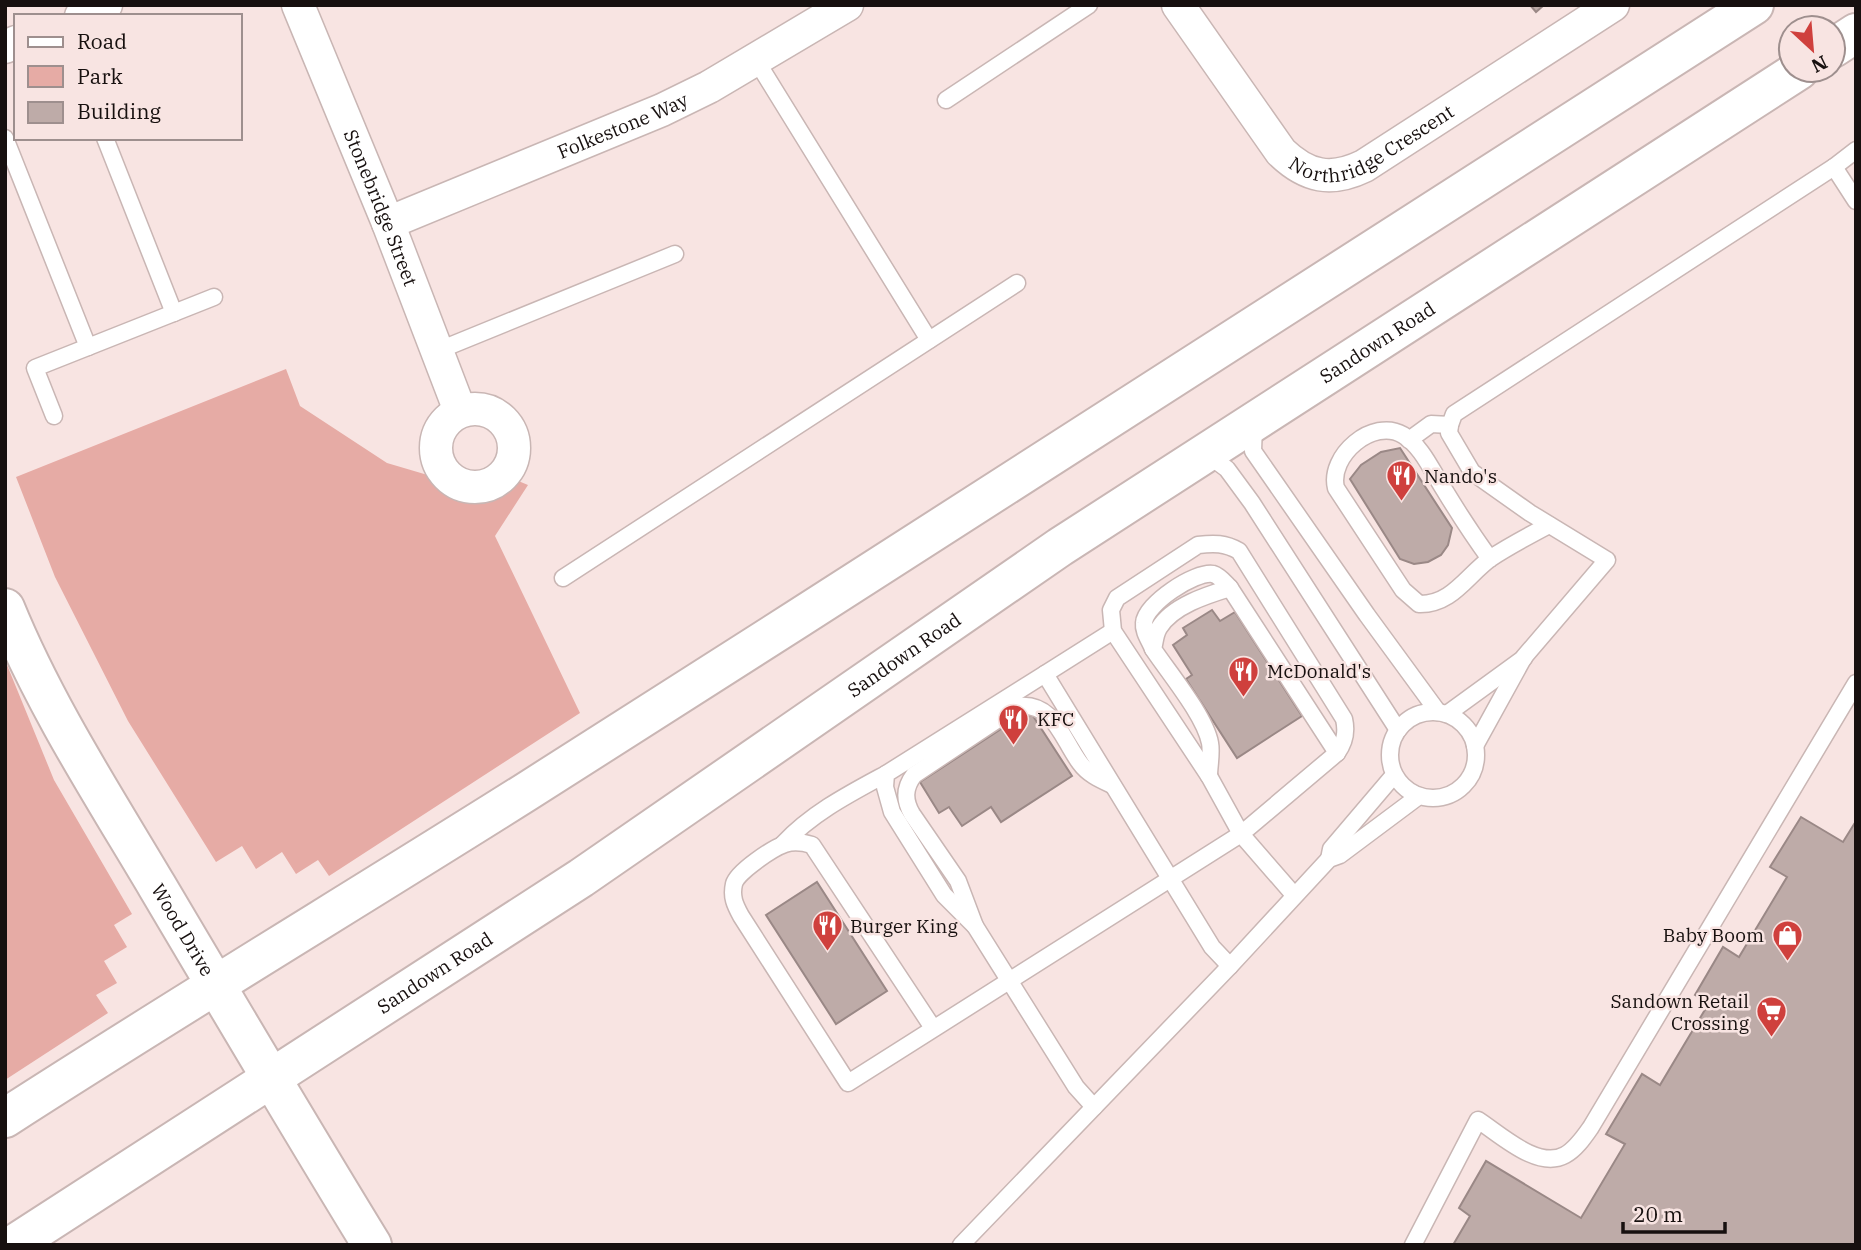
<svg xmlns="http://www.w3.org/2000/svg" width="1861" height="1250" font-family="'IBM Plex Serif',serif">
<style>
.green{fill:#e6aba5}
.building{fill:#beaba8;stroke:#9a8886;stroke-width:2}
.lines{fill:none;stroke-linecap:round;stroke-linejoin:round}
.lane-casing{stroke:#c9b6b4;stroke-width:19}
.street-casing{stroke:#c9b6b4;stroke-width:35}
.secondary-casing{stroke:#c9b6b4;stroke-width:42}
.lane{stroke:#fff;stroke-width:16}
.street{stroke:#fff;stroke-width:32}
.secondary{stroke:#fff;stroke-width:38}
.labels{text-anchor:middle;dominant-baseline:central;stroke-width:5;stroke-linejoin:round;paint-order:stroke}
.street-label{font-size:19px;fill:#17100f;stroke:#f8e4e2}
.poi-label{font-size:19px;fill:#17100f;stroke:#f8e4e2;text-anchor:start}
</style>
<rect width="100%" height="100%" fill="#f8e4e2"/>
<g class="green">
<polygon points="286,369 300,406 387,463 431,476 442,488 456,496 473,499 489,498 504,491 516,480 528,485 495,536 580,713 329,876 318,860 296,874 282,852 256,869 242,846 216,862 128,721 55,577 16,477"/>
<polygon points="5,660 54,780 132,914 114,925 127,947 104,961 117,983 96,995 108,1013 5,1080"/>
</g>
<g class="building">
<polygon points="1530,5 1544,5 1536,12"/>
<polygon points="1400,448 1452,528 1448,545 1441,555 1428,562 1414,564 1400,559 1350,479 1361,465 1381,452"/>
<polygon points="1212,610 1220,621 1235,612 1302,716 1237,758 1186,679 1192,675 1173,645 1187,635 1183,628"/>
<polygon points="1024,714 1033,716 1072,776 1001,822 991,807 962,826 949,807 939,813 920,782"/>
<polygon points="1801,817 1843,842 1856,821 1856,1245 1453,1245 1470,1216 1459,1208 1486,1161 1581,1218 1625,1144 1606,1134 1642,1074 1660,1085 1709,1003 1695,995 1723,947 1739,957 1787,877 1770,867"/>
<polygon points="817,882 887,991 836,1024 766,915"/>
</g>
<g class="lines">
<defs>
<g id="lane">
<polyline points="756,60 929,340"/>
<polyline points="946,100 1089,5"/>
<polyline points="5,138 88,347"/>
<polyline points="105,138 174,313"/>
<polyline points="1834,167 1856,201"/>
<polyline points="437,351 675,254"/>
<polyline points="54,416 35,368 214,297"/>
<polyline points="1254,425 1253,451 1367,615 1438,712"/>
<polyline points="1409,440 1431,424 1450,425"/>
<polyline points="1207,454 1227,469 1252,503 1398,730"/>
<path d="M1490,559c-16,-22 -31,-45 -45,-68 -12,-18 -23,-45 -42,-56 -30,-18 -75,21 -67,53l67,102 16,14c33,1 48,-29 72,-46 18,-12 39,-23 58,-33"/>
<polyline points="563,578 1017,283"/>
<path d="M1153,649c-3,-8 -10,-17 -9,-26 1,-19 51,-52 69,-49 7,2 12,9 17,14"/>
<polyline points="1045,674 1113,631"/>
<circle cx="1433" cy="755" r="43"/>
<polyline points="1447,714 1524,658"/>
<polyline points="1475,746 1524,657 1607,560 1530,513 1472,472 1449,433 1450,425 1454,414 1834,167 1856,150"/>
<path d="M1209,776c0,-10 3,-23 1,-33 -5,-27 -41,-70 -57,-94 2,-7 2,-15 6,-21 13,-22 48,-33 71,-40l107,165"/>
<path d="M783,844c29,-31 66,-50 103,-70"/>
<polyline points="1329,859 1331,849 1394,775"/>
<polyline points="975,926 944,895 892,812 885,787 886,774 1045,674 1212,947 1230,966"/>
<path d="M933,1028l-121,-183c-10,-3 -18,-4 -27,-1 -12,4 -48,28 -51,40 -3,13 1,21 7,32l107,167 393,-249 96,-81c8,-11 10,-21 7,-34l-105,-168c-14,-8 -25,-8 -41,-6l-81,53 -6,12 2,21 96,145 32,58 53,61"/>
<path d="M1094,1107l-18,-20 -101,-161 -17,-45 -46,-67c-8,-14 -8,-26 2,-39l104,-69c36,-4 44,33 62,57 8,11 19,16 32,22"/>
<polyline points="961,1245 1230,966 1329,859 1340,855 1419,796"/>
<path d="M1413,1245l65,-125c23,15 60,50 87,35 11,-6 19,-18 26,-28l265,-444"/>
</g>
<g id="street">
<path id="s1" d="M298,5l90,218 72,188"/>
<path id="s2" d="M1178,5l103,147c26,25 50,30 83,14l249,-161"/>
<polyline points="81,16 106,5"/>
<polyline points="5,47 16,42"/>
<path id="s3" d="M388,223l274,-113 47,-23 138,-82"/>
<circle cx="475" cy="448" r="39"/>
</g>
<g id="secondary">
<polyline points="1833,48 1856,33"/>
<path id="s4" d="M5,608c40,98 98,187 152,278 71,120 142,240 215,359"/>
<path d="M5,1118c172,-111 348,-217 521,-326 410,-261 819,-523 1228,-787"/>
<path id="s5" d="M13,1245l568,-367 479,-331 739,-477"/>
</g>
</defs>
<use href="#lane" class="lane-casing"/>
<use href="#street" class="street-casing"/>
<use href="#secondary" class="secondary-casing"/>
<use href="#lane" class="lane"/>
<use href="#street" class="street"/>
<use href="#secondary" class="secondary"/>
</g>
<defs>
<symbol id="restaurant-pin" viewBox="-11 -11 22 30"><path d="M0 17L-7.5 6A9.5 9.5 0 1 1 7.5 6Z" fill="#cf403d" stroke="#f8e4e2"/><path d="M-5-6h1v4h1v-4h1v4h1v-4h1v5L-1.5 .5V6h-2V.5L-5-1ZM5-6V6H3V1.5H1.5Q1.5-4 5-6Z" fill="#fff"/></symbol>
<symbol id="shop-pin" viewBox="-11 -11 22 30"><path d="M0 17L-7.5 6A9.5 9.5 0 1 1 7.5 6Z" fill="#cf403d" stroke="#f8e4e2"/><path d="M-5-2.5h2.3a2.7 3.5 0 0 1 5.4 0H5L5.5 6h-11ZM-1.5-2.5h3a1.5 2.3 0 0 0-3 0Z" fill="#fff"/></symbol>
<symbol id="supermarket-pin" viewBox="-11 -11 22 30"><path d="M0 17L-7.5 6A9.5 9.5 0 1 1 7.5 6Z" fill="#cf403d" stroke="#f8e4e2"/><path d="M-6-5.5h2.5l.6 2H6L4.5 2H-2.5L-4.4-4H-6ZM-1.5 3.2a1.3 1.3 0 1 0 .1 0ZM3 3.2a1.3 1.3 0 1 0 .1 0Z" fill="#fff"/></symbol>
</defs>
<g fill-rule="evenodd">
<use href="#restaurant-pin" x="1384" y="458" width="35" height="47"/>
<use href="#restaurant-pin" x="1226" y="654" width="35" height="47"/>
<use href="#restaurant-pin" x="996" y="702" width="35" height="47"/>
<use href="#restaurant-pin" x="810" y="908" width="35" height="47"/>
<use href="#shop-pin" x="1770" y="918" width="35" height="47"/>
<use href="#supermarket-pin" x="1754" y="994" width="35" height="47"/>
</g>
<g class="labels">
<g class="street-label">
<text stroke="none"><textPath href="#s3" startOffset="254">Folkestone Way</textPath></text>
<text stroke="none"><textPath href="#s2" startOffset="284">Northridge Crescent</textPath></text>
<text stroke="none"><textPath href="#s1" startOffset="219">Stonebridge Street</textPath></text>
<text stroke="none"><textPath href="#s5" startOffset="1636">Sandown Road</textPath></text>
<text stroke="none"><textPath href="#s5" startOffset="1069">Sandown Road</textPath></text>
<text stroke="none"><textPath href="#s4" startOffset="368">Wood Drive</textPath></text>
<text stroke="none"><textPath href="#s5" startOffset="502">Sandown Road</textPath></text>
</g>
<g class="poi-label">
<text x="1424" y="476">Nando's</text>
<text x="1267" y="671">McDonald's</text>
<text x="1037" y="719">KFC</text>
<text x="850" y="926">Burger King</text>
<text x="1764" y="935" text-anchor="end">Baby Boom</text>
<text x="1749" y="1001" text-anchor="end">Sandown Retail<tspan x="1749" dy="22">Crossing</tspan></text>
</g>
</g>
<rect width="1861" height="1250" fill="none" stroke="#17100f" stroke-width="14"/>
<rect x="14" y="14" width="228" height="126" fill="#f8e4e2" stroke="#9e8f8e" stroke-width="2"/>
<rect x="28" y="37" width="35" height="10" fill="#ffffff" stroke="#9e8f8e" stroke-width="2"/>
<text x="77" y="49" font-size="21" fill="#17100f">Road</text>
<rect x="28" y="66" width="35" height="21" fill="#e6aba5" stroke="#9e8f8e" stroke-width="2"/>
<text x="77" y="84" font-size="21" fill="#17100f">Park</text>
<rect x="28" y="102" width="35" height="21" fill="#beaba8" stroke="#9e8f8e" stroke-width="2"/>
<text x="77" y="119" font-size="21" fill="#17100f">Building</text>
<g transform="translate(1812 49) rotate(154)"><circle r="33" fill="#f8e4e2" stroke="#9e8f8e" stroke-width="2"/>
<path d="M0-5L12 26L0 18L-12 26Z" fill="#cf403d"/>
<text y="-10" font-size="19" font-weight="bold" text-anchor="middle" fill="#17100f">N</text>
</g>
<path d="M1623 1222v10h102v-10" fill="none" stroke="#17100f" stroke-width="3.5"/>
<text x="1633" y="1222" font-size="21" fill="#17100f" stroke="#f8e4e2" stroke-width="5" paint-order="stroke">20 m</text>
</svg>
